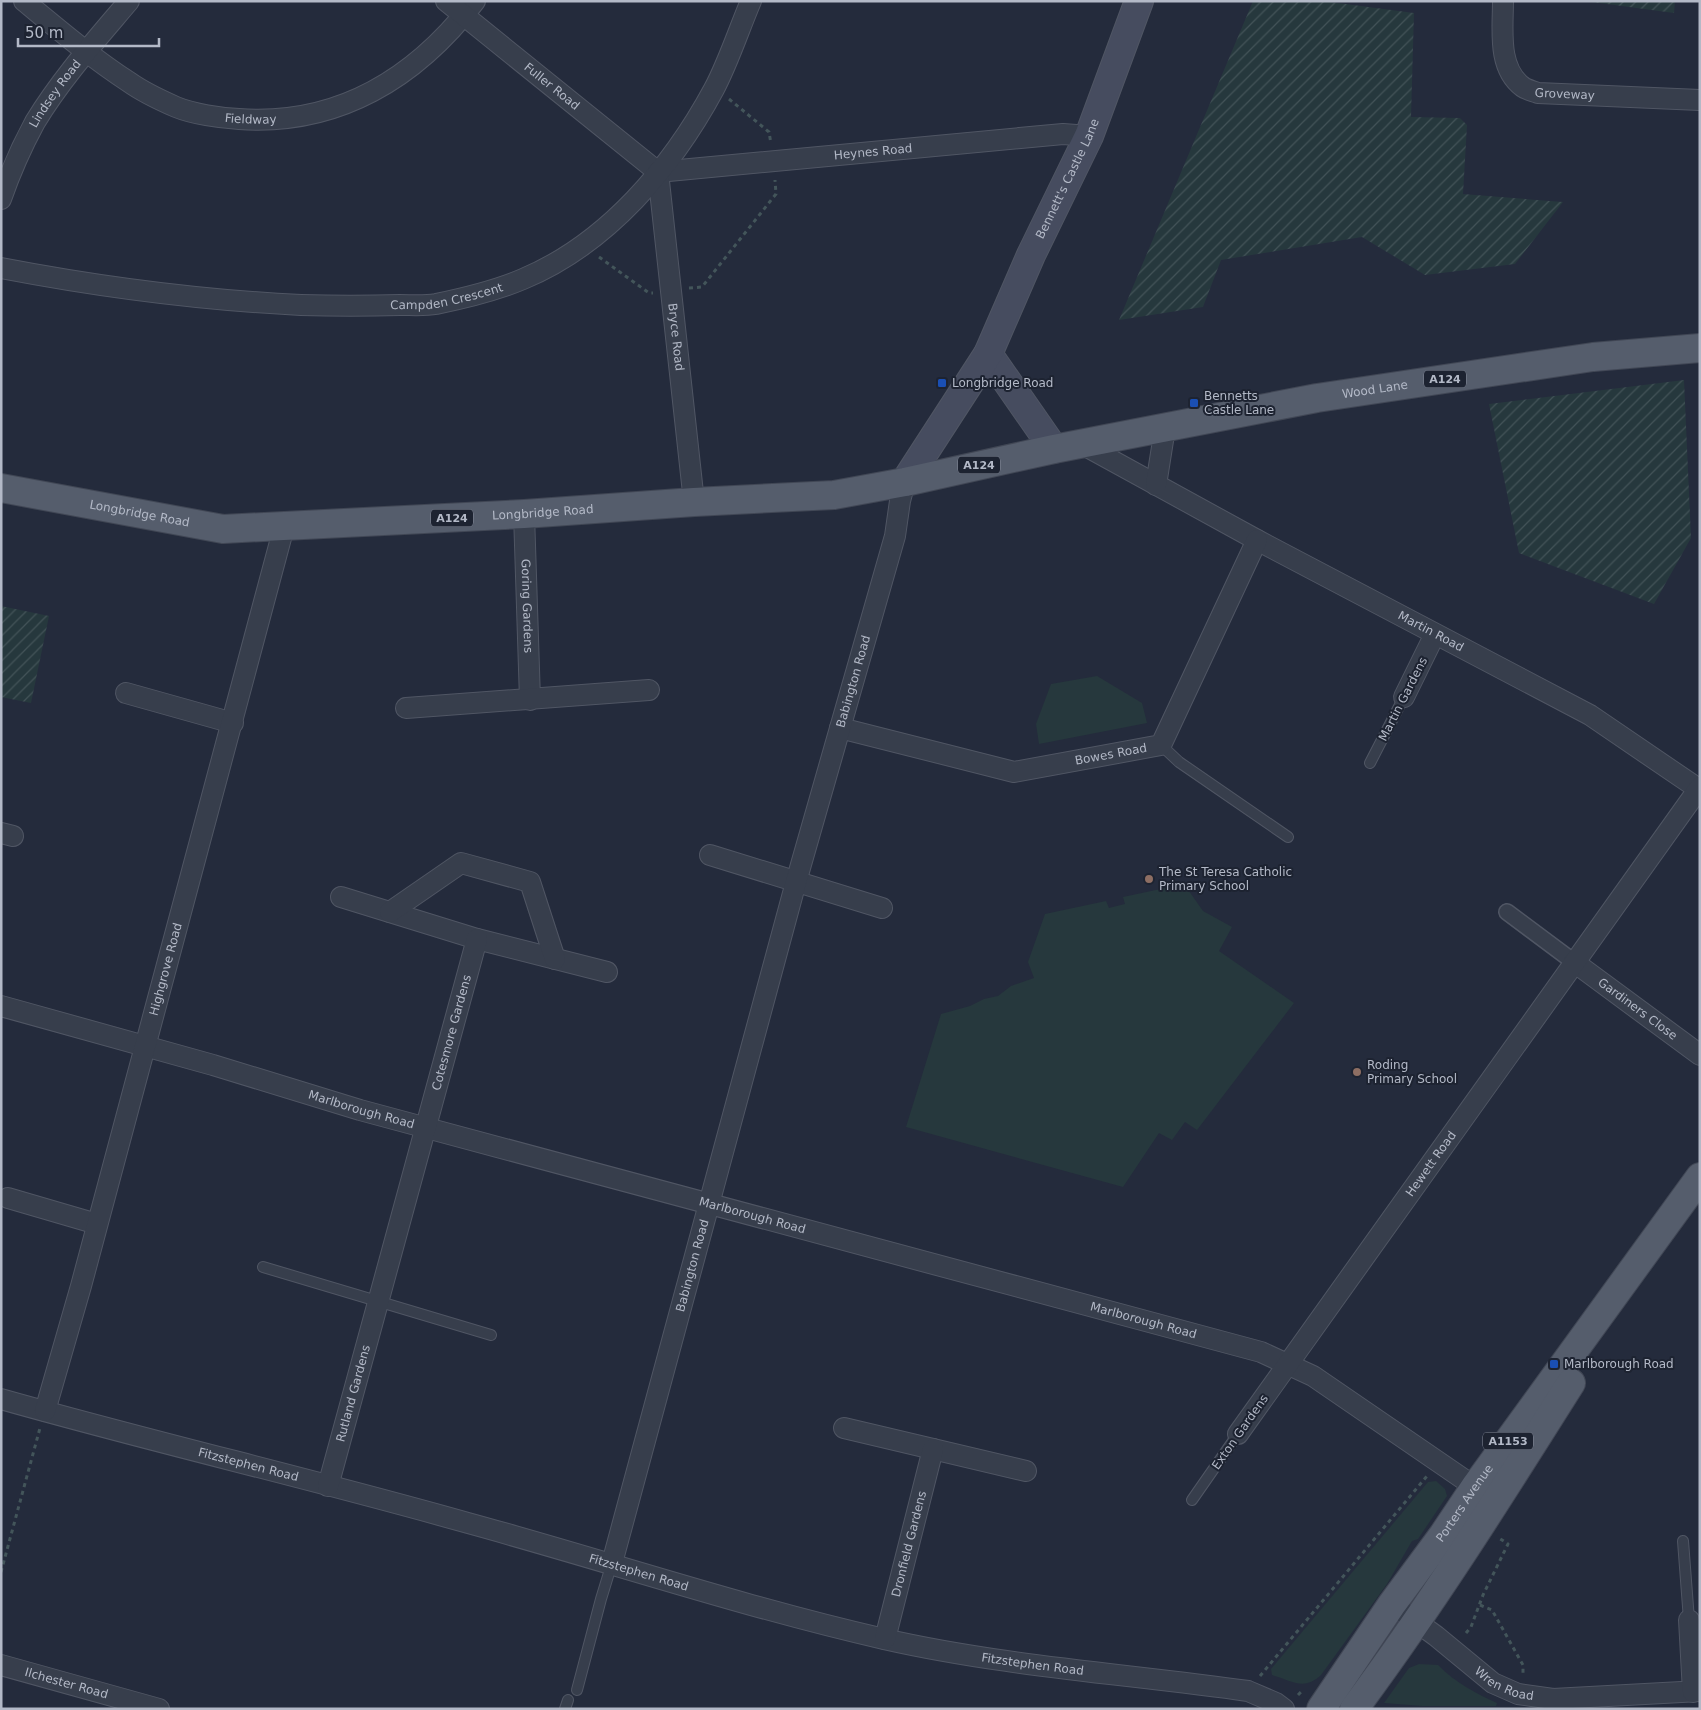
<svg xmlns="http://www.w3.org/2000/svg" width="1701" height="1710" font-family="'DejaVu Sans',sans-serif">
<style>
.green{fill:#26383d}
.garden{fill:url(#garden-furrows)}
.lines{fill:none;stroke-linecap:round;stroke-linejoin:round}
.service-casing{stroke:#505664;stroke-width:12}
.pedestrian-casing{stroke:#505664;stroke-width:18}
.minor-casing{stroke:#505664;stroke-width:22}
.secondary-casing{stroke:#505664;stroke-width:30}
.primary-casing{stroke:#414755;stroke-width:30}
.path{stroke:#43555a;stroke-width:3;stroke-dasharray:4 4;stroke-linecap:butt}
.service{stroke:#373e4c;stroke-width:10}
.pedestrian{stroke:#373e4c;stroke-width:15}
.minor{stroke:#373e4c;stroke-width:20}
.secondary{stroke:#464c5f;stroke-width:28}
.primary{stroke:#555d6c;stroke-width:28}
.transit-dot{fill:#1a4fb4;stroke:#1d2331;stroke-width:2}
.education-dot{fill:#8d6e63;stroke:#1d2331;stroke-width:2}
.labels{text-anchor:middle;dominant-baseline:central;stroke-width:4;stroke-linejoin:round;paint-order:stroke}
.shield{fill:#1d2331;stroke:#868c9a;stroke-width:1}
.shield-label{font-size:11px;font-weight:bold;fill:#b3b9c7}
.street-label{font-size:12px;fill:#b3b9c7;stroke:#1d2331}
.poi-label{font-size:12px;fill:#b3b9c7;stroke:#1d2331;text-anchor:start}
</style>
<defs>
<pattern id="garden-furrows" width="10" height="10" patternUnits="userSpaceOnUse" patternTransform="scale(1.25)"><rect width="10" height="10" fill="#26383d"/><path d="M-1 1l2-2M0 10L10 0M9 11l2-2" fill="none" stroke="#435358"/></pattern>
</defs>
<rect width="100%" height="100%" fill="#242b3c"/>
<g class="green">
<polygon points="1097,676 1142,703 1147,723 1039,744 1036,724 1051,684"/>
<polygon points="1184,884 1203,911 1232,927 1219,951 1294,1003 1197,1130 1185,1122 1172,1140 1159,1133 1123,1187 906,1127 941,1014 970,1006 984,999 998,996 1011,986 1034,978 1028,962 1045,914 1106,901 1109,908 1125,904 1123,897"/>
<path d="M1436,1481l9,8 2,7 -29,43 -6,2 -25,43 -66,91c-17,16 -29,6 -49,0l-1,-6 157,-187z"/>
<path d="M1419,1664l19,1c18,18 37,28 59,38l-1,3h-74l-38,-3 25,-35z"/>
</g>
<g class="garden">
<polygon points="1253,1 1323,1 1414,13 1411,117 1460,118 1467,125 1463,194 1563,202 1515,264 1425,275 1362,237 1221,260 1203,307 1119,320"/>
<polygon points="1592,1 1675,1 1674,13 1592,2"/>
<polygon points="1684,380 1691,538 1654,604 1519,553 1489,404"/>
<polygon points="1,606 49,616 31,703 1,697"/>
</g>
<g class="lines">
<defs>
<g id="service">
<polyline points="1161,745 1179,762 1288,837"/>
<polyline points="1370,763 1404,697"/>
<polyline points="263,1267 491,1335"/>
<polyline points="1192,1500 1238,1434"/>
<polyline points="1683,1541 1689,1620"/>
<polyline points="577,1690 601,1599 612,1563"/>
<polyline points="565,1709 568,1700"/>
</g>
<polyline id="pedestrian" points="1507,912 1574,962"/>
<g id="minor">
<path id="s1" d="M24,1c34,28 68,57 105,81 14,10 31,18 47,25 17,7 44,11 63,12 99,7 177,-41 236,-118"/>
<path id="s2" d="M446,1l212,171"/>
<path id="s3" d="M1503,1c0,28 -6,67 20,86 4,3 10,4 15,6l162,7"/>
<path id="s4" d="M658,172l405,-38 26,2"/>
<path id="s5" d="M658,172l36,330"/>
<path id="s6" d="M1,199c9,-26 21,-53 34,-77 26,-43 61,-82 94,-121"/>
<path id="s7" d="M1,268c99,19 199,32 300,37 33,1 66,1 99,0 12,0 25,1 36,-1 29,-6 59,-13 87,-25 84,-35 149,-112 191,-190 14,-26 25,-60 37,-88"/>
<path id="s8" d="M1082,444l175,96 333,175 110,75"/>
<polyline points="1156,485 1165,428"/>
<path id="s9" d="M524,514l6,186"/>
<polyline points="126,693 233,723"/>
<polyline points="1404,697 1435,634"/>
<polyline points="406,708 649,690"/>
<path id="s10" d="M840,728l174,44 147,-27 96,-205"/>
<polyline points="1,833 13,836"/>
<polyline points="710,855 882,908"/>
<polyline points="341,897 477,939 607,972"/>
<polyline points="390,912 461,863 530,882 555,959"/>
<path id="s11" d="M1574,962l126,93"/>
<path id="s12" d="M1,1006l212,59 147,45 901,242 52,24 162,111"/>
<polyline points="8,1198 97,1224"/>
<path id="s13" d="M1,1399c155,44 312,80 467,124 139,38 276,84 416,116 119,27 243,35 364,52l28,12 8,6"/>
<path id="s14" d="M45,1411l36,-125 203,-759"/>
<polyline points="844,1428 1026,1471"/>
<path id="s15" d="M1238,1434l462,-647"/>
<path id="s16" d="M328,1486l149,-547"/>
<path id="s17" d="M612,1563l184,-681 99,-346 5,-35 5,-19"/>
<path id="s18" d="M1392,1604l44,32 57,47 25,11 35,5 147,-8"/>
<polyline points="1689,1620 1693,1692"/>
<path id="s19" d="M885,1639l48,-190"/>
<path id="s20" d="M1,1665l158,44"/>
</g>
<g id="secondary">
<polyline points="988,354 1054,449"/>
<path id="s21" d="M905,482l83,-128 43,-99 58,-119 50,-135"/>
</g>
<g id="primary">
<path id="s22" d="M1,488l222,41 301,-15 170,-12 140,-7 71,-13 149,-33 263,-51 276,-41 107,-9"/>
<path id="s23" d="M1321,1709l71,-105 51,-69 32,-48 225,-310"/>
<path d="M1354,1709c78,-105 147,-215 217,-326"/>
</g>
</defs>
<use href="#service" class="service-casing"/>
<use href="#pedestrian" class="pedestrian-casing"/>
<use href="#minor" class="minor-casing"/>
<use href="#secondary" class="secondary-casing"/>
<use href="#primary" class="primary-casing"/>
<g class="path">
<polyline points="729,99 769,132 771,144"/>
<polyline points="599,257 649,293 653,293"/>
<polyline points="689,288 702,287 776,194 775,180"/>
<polyline points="1,1572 40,1428"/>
<polyline points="1480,1605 1492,1610 1523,1665 1523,1676"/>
<polyline points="1466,1633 1471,1627 1483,1595 1508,1544 1499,1538"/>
<polyline points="1260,1676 1427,1476"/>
<polyline points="1298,1695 1303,1690"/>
</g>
<use href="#service" class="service"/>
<use href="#pedestrian" class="pedestrian"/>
<use href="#minor" class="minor"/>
<use href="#secondary" class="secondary"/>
<use href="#primary" class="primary"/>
</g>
<g class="transit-dot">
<rect x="937" y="378" width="10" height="10" rx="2.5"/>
<rect x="1189" y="398" width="10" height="10" rx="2.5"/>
<rect x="1549" y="1359" width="10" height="10" rx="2.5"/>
</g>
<g class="education-dot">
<circle cx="1149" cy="879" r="5"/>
<circle cx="1357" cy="1072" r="5"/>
</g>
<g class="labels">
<g class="shield">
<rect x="1424" y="370.5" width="42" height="17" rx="4"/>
<rect x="958" y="456.5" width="42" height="17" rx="4"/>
<rect x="431" y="509.5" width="42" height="17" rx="4"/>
<rect x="1483" y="1432.5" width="50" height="17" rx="4"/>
</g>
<g class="shield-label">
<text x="1445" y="379">A124</text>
<text x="979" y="465">A124</text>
<text x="452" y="518">A124</text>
<text x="1508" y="1441">A1153</text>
</g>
<g class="street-label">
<text stroke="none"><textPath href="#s2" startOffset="136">Fuller Road</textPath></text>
<text stroke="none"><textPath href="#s3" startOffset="135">Groveway</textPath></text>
<text stroke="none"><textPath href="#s6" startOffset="119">Lindsey Road</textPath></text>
<text stroke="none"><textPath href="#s1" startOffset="262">Fieldway</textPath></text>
<text stroke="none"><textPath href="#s4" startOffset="216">Heynes Road</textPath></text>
<text stroke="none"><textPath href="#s21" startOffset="345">Bennett's Castle Lane</textPath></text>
<text stroke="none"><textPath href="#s7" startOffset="449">Campden Crescent</textPath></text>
<text stroke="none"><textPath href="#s5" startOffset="166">Bryce Road</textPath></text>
<text stroke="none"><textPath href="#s22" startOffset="1389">Wood Lane</textPath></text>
<text stroke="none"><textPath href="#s22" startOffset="546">Longbridge Road</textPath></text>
<text stroke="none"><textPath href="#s22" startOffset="141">Longbridge Road</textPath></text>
<text stroke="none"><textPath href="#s9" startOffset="92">Goring Gardens</textPath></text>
<text stroke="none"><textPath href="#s8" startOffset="396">Martin Road</textPath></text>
<text stroke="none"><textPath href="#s17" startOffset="914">Babington Road</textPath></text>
<text transform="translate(1403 699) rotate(-63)">Martin Gardens</text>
<text stroke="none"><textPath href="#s10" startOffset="278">Bowes Road</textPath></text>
<text stroke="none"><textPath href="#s14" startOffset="458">Highgrove Road</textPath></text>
<text stroke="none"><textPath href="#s11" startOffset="79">Gardiners Close</textPath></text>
<text stroke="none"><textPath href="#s16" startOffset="470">Cotesmore Gardens</textPath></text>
<text stroke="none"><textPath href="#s12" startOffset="375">Marlborough Road</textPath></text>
<text stroke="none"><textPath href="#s15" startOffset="332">Hewett Road</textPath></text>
<text stroke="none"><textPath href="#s12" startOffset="780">Marlborough Road</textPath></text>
<text stroke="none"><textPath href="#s17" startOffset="308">Babington Road</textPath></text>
<text stroke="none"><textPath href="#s12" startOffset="1185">Marlborough Road</textPath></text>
<text stroke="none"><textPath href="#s16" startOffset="96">Rutland Gardens</textPath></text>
<text transform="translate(1240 1432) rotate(-55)">Exton Gardens</text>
<text stroke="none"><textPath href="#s13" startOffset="256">Fitzstephen Road</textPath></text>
<text stroke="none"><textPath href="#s23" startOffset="251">Porters Avenue</textPath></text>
<text stroke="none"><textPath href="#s19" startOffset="98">Dronfield Gardens</textPath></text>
<text stroke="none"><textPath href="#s13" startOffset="661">Fitzstephen Road</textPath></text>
<text stroke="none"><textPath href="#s13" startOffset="1066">Fitzstephen Road</textPath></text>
<text stroke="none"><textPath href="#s18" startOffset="139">Wren Road</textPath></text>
<text stroke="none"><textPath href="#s20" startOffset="68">Ilchester Road</textPath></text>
</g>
<g class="poi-label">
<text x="952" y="383">Longbridge Road</text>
<text x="1204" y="396">Bennetts<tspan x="1204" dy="14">Castle Lane</tspan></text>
<text x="1159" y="872">The St Teresa Catholic<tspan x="1159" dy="14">Primary School</tspan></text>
<text x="1367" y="1065">Roding<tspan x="1367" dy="14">Primary School</tspan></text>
<text x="1564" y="1364">Marlborough Road</text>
</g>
</g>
<rect width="1701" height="1710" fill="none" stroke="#b3b9c7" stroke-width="5"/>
<path d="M18 38v8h141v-8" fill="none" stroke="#b3b9c7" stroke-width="2.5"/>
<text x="25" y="38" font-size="15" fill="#b3b9c7" stroke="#1d2331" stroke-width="4" paint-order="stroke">50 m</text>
</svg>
